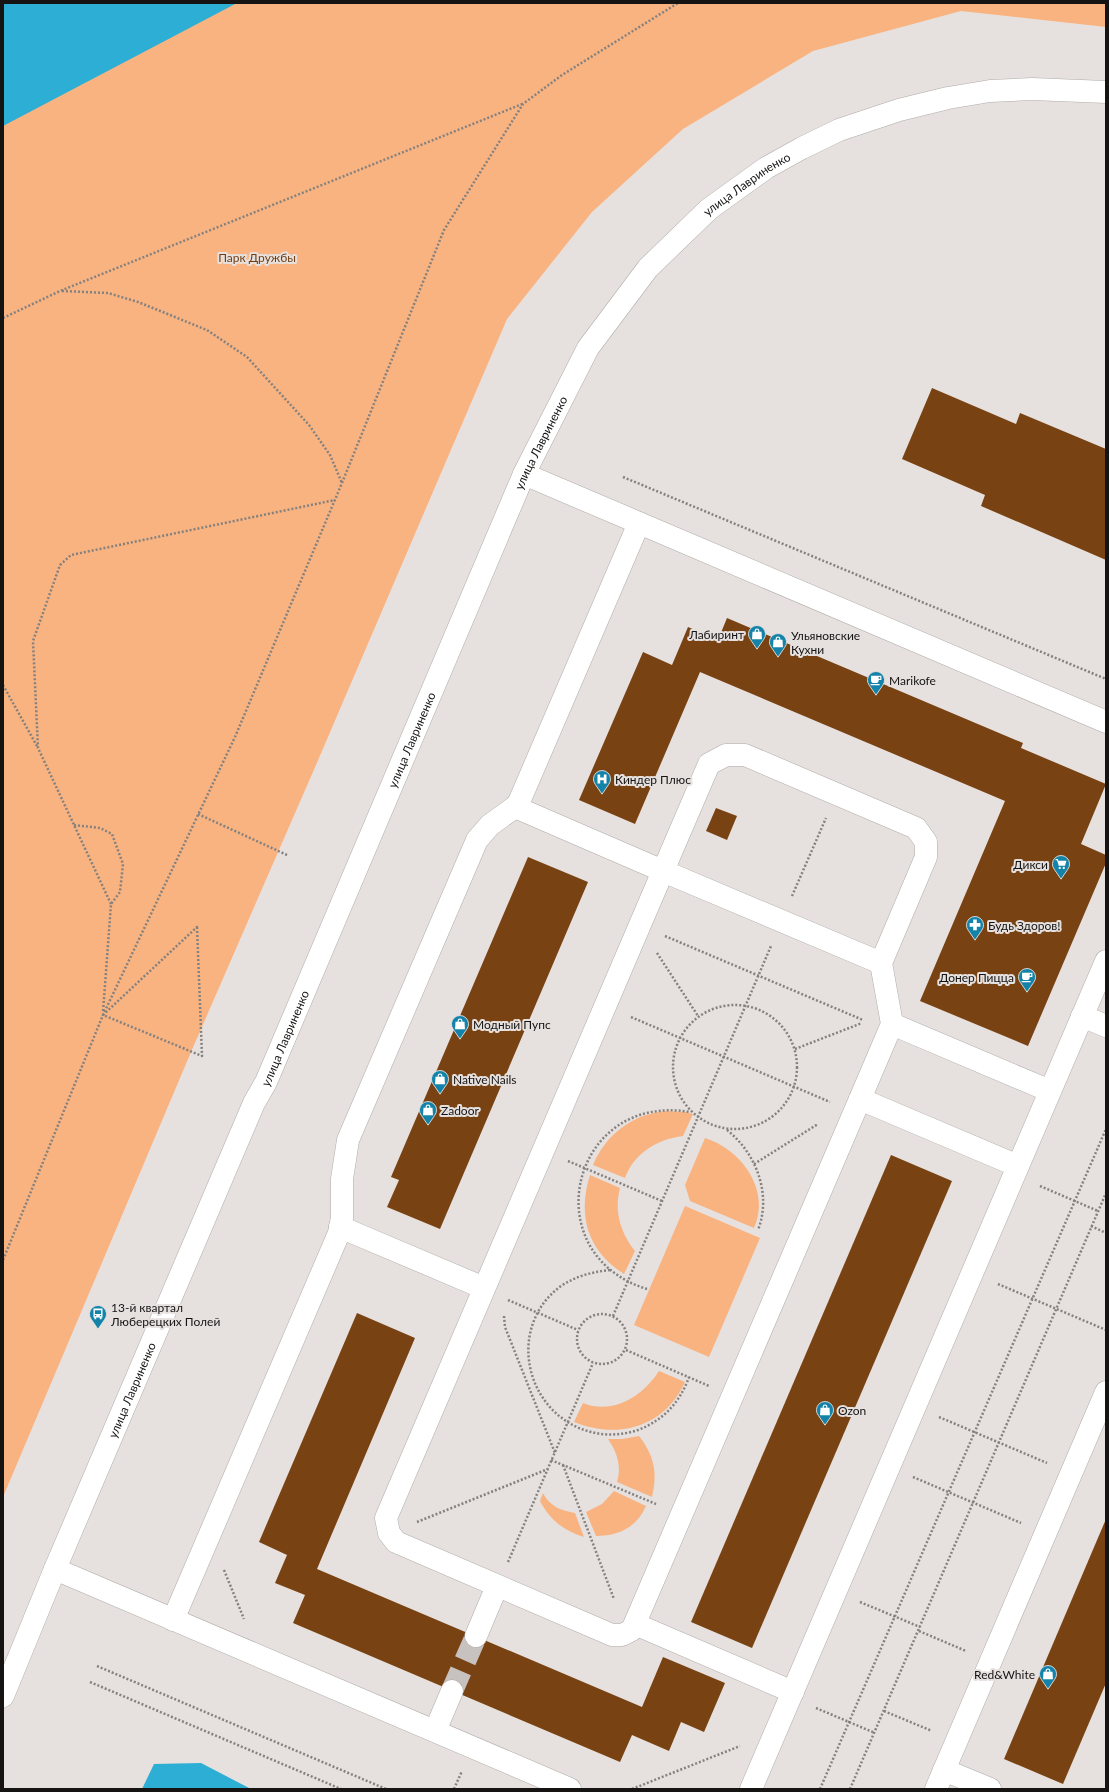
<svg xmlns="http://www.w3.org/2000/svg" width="1109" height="1792" font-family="Lato,sans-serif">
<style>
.green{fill:#f9b380}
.water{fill:#2daed5}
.building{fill:#794212}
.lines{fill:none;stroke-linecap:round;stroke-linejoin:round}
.minor-tunnel{stroke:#c7c2c0;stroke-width:22;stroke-dasharray:22 11;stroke-linecap:butt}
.minor-casing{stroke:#b0aca9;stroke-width:23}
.path{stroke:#84817f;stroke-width:2.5;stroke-dasharray:2 2;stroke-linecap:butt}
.minor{stroke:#fff;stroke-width:22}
.labels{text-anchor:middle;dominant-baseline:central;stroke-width:4;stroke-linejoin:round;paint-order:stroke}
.street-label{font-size:12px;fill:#151413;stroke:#e6e1de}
.park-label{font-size:12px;fill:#713e13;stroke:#e6e1de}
.poi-label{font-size:12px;fill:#151413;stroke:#e6e1de;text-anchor:start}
</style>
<rect width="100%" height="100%" fill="#e6e1de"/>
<g class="green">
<polygon points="3,3 1106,3 1106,27 961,11 813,51 683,129 592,212 507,319 316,765 191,1052 3,1497"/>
<path d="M666,1111l20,1 7,2 -10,22c-25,3 -49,17 -58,42l-32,-13c13,-31 40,-51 73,-54z"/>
<path d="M705,1138c36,11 66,52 49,90l-64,-27 -5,-16z"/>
<path d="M590,1175l30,13c-6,23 0,44 15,63l-11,23c-36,-23 -47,-58 -34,-99z"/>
<polygon points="685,1206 760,1238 709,1357 634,1325"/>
<path d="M659,1371l26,11c-20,45 -67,58 -111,40l9,-19c30,12 59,-6 76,-32z"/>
<path d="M639,1436c15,19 19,37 13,61l-35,-15c5,-15 0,-30 -9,-43h14z"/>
<path d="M614,1491l32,15c-9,21 -27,30 -50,30l-10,-24 16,-8z"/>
<path d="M543,1493c6,13 19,18 32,20l9,24c-20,-6 -34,-17 -44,-36z"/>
</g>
<g class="water">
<polygon points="3,3 237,3 3,126"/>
<polygon points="201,1763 251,1789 142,1789 154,1764"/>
</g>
<g class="building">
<polygon points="932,388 1016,424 1020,413 1106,449 1106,560 981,506 985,495 902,459"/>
<polygon points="727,618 1023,743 1021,748 1106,784 1081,844 1106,855 1106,863 1028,1046 920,1001 1005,801 700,672 635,824 579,800 643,652 672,665 688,627 718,640"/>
<polygon points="716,808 737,816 727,840 706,831"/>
<polygon points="528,857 588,882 440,1229 387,1207 399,1180 391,1177"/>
<polygon points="891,1155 952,1181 752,1648 691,1622"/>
<polygon points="357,1313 415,1338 317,1569 642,1707 663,1657 725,1683 704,1732 681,1722 669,1751 632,1735 620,1762 293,1623 305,1595 275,1583 287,1555 259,1542"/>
<polygon points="1106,1519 1106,1683 1063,1784 1004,1759"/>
</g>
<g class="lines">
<polyline class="minor-tunnel" points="452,1691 476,1636"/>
<defs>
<g id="minor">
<polyline points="639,523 1106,722"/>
<polyline points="515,807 663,871 709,764 726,755 745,755 916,828 926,842 926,857 881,963 892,1024 860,1099 1018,1166"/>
<polyline points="1082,1016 1106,1026"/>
<polyline points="892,1024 1050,1091"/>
<polyline points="860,1099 632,1630 622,1635 612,1635 396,1542 389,1533 386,1518 663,871 881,963"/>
<polyline points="340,1227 484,1288"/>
<polyline points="55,1569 570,1789"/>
<polyline points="173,1620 339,1233 342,1218 342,1179 348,1140 477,840 490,825 515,807 519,802 639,523 524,474"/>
<polyline points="635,1624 793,1692"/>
<polyline points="476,1636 497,1586"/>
<path id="s1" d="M3,1696l52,-127 199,-466 12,-21 258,-608 64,-126 60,-80 61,-59 57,-41 36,-20 37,-18 60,-20 49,-12 42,-7 42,-2 74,3"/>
<polyline points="435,1731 452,1691"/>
<polyline points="944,1770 990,1789"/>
<polyline points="751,1789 1106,961"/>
<polyline points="936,1789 1106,1392"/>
</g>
</defs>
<use href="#minor" class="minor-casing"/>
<g class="path">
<polyline points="62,291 108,293 138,302 207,330 247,357 309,425 330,455 342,483"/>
<polyline points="3,318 60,291 522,104"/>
<polyline points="623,477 1106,679"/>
<polyline points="3,685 38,748"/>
<polyline points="198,814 287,855"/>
<polyline points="74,825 100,828 112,834 123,864 120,892 111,904 103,1012"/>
<polyline points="792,896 826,818"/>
<polyline points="111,904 38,748 33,641 60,565 71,555 335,500"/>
<polygon points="197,927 202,1056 103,1015"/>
<polyline points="665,936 863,1020"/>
<polyline points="657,953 698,1016"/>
<circle cx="735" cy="1067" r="62"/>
<polyline points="631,1017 830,1102"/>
<polyline points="795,1049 862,1023"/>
<path d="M727,1130c29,23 45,64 31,100"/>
<polyline points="568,1161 662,1201"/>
<polyline points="754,1164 818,1124"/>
<polyline points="1040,1186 1098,1211"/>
<polyline points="1091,1226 1106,1233"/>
<polyline points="3,1260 103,1015 235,737 342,483 444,230 523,104 562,75 678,3"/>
<path d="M610,1270c-18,2 -34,6 -49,16 -56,41 -36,129 30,146 15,4 32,3 47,-2 26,-10 42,-28 51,-53"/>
<polyline points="998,1284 1106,1330"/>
<path d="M647,1289c-114,-35 -76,-197 43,-177"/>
<polyline points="508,1300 578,1330"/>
<circle cx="602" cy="1339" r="25"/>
<polyline points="504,1316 505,1327 555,1453"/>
<polyline points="613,1316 771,946"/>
<polyline points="626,1350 709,1386"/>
<polyline points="939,1417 1047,1463"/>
<polyline points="551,1460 656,1504"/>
<polyline points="563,1465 614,1599"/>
<polyline points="913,1477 1021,1523"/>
<polyline points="417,1522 548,1469"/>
<polyline points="508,1562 593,1363"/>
<polyline points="224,1570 244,1619"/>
<polyline points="860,1602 920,1627"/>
<polyline points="919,1631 966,1651"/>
<polyline points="97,1666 386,1789"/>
<polyline points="90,1682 341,1789"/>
<polyline points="816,1708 875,1733"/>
<polyline points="884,1711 932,1731"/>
<polyline points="454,1789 462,1771"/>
<polyline points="632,1789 740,1746"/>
<polyline points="820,1789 1106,1129"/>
<polyline points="850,1789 1106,1193"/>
</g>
<use href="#minor" class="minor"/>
</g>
<defs>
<symbol id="shop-pin" viewBox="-11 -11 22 30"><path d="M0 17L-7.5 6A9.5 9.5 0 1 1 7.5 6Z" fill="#1383aa" stroke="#e6e1de"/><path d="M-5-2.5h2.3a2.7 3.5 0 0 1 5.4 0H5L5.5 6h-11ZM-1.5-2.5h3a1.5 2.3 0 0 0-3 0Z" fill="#fff"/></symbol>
<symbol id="cafe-pin" viewBox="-11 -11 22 30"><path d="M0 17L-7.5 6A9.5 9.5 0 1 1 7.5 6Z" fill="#1383aa" stroke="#e6e1de"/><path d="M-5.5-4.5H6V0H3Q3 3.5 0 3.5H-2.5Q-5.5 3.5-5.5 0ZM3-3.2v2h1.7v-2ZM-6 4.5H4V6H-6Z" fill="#fff"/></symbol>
<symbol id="hospital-pin" viewBox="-11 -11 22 30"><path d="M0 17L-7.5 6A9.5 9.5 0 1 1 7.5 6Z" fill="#1383aa" stroke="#e6e1de"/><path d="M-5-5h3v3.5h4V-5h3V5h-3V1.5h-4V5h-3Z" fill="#fff"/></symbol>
<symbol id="supermarket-pin" viewBox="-11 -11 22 30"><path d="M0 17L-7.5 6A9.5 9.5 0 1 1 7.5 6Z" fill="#1383aa" stroke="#e6e1de"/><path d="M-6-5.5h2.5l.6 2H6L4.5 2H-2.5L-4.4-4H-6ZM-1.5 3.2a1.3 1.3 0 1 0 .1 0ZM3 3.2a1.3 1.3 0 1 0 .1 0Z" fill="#fff"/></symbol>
<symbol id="pharmacy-pin" viewBox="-11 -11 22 30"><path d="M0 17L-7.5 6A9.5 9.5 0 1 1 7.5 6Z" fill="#1383aa" stroke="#e6e1de"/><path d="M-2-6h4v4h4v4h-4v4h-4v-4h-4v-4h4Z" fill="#fff"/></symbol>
<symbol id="bus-pin" viewBox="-11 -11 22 30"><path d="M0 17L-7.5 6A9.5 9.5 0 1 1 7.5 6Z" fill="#1383aa" stroke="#e6e1de"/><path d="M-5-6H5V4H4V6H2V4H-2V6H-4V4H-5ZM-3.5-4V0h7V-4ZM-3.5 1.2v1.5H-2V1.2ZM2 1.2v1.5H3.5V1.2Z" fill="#fff"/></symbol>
</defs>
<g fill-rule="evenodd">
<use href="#shop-pin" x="747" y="624" width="20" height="27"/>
<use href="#shop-pin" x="768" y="632" width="20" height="27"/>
<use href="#cafe-pin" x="866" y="670" width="20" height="27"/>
<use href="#hospital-pin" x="592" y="769" width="20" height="27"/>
<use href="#supermarket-pin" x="1051" y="854" width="20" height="27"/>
<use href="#pharmacy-pin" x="965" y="915" width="20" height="27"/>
<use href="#cafe-pin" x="1017" y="967" width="20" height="27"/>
<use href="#shop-pin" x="450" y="1014" width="20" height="27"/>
<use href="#shop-pin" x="430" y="1069" width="20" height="27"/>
<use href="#shop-pin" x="418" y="1100" width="20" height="27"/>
<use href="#bus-pin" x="88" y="1304" width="20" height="27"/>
<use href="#shop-pin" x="815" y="1400" width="20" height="27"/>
<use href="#shop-pin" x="1038" y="1664" width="20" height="27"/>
</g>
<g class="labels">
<g class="street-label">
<text stroke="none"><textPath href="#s1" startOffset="1700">улица Лавриненко</textPath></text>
<text stroke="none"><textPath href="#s1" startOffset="1364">улица Лавриненко</textPath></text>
<text stroke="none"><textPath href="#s1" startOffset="1040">улица Лавриненко</textPath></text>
<text stroke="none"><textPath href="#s1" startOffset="716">улица Лавриненко</textPath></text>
<text stroke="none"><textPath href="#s1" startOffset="332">улица Лавриненко</textPath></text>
</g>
<g class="park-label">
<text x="257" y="257">Парк Дружбы</text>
</g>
<g class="poi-label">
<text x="744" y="634" text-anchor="end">Лабиринт</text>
<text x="791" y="635">Ульяновские<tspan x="791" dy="14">Кухни</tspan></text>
<text x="889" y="680">Marikofe</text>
<text x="615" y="779">Киндер Плюс</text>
<text x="1048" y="864" text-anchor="end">Дикси</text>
<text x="988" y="925">Будь Здоров!</text>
<text x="1014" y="977" text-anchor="end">Донер Пицца</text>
<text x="473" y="1024">Модный Пупс</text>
<text x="453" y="1079">Native Nails</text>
<text x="441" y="1110">Zadoor</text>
<text x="111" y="1307">13-й квартал<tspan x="111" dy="14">Люберецких Полей</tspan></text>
<text x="838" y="1410">Ozon</text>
<text x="1035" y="1674" text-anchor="end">Red&amp;White</text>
</g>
</g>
<rect width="1109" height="1792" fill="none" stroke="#151413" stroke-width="8"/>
</svg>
